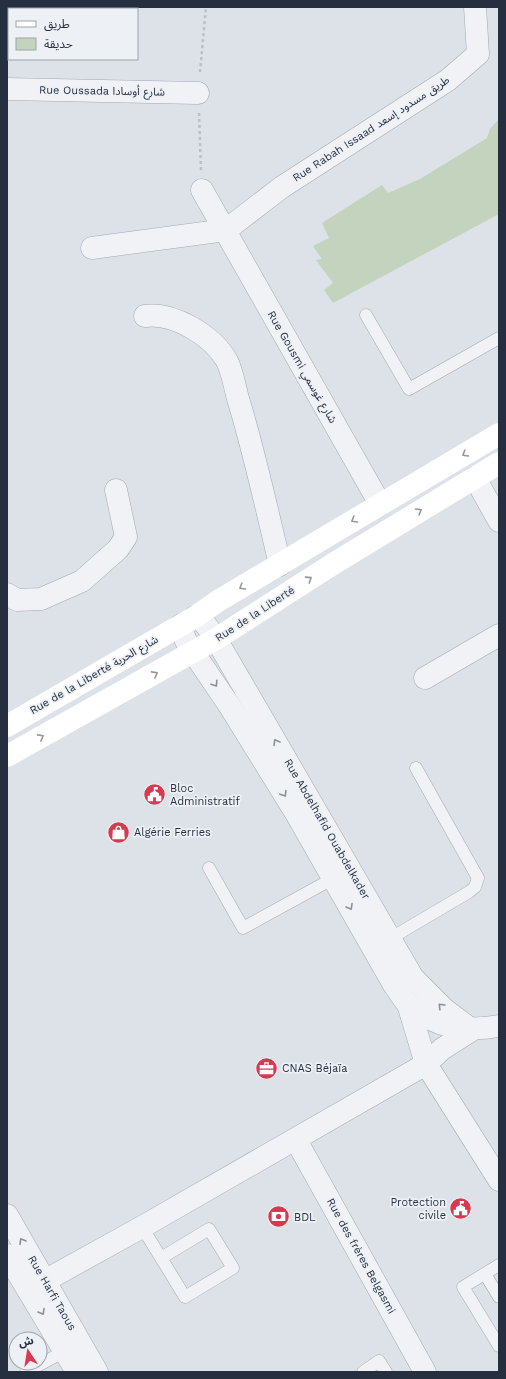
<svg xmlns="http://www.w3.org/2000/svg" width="506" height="1379" font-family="'Work Sans','Noto Sans Arabic',sans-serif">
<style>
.green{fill:#c3d3be}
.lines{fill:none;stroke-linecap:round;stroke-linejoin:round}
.lane-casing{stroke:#a2a9b2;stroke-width:13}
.street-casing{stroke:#a2a9b2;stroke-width:23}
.path{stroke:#bbbfc7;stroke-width:2.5;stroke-dasharray:3 3;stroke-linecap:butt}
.lane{stroke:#f0f2f6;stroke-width:12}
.street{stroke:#f0f2f6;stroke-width:22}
.secondary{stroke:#fff;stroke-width:22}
.oneway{stroke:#9297a0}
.oneway2{stroke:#8a909b}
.labels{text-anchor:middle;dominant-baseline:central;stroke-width:3.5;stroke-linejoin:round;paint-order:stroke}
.street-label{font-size:11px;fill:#252f40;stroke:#edf1f6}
.poi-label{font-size:11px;fill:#252f40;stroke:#edf1f6;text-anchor:start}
</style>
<rect width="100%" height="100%" fill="#dde2e8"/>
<polygon class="green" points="499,119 499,214 333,303 324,290 333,283 316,260 322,259 313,246 329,238 322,223 382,185 388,193 420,179 487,138 490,129"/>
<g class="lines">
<defs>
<g id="lane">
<polyline points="366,315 409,389 499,338"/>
<polyline points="209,868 243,928 334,878"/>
<polyline points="391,938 469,892 475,887 478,878 416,768"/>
<polyline points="142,1227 185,1297 233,1268 209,1229 161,1258"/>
<polyline points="499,1265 463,1287 499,1346"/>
<polyline points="485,1274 499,1297"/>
<polyline points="26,1372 65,1351"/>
<polyline points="363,1372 379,1361 386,1372"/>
</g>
<g id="street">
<polyline points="7,89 198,93"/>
<polyline points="202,190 380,504"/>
<polyline points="92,248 226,230 282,187 448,80 478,54 475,7"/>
<path d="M145,316c29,-4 68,20 82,45 6,12 8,28 12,41 16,53 28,108 41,163"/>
<polyline points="475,478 499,521"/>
<polyline points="7,594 17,600 41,599 82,581 118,549 126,537 116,490"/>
<polyline points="195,617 203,621 216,639 413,978 444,1009 468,1027"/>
<path d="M181,625l1,7 5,11 42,62 68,110 97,170c5,6 9,15 15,20 27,23 56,27 90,21"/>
<polyline points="425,678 499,635"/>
<polyline points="408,1004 426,1064 499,1180"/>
<polyline points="296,1140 425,1372"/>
<polyline points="7,1215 97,1372"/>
<polyline points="7,1255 77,1372"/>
<polyline points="28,1290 142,1227 426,1064 442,1049 472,1030"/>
</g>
</defs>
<use href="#lane" class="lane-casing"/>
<use href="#street" class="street-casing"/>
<g class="path">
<polyline points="200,72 206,7"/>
<polyline points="199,113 201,170"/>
</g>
<use href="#lane" class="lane"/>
<use href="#street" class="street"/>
<g class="secondary">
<polyline points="7,726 195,617 218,601 499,434"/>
<polyline points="7,756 216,639 333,564 499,463"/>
</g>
</g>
<defs><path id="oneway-chevron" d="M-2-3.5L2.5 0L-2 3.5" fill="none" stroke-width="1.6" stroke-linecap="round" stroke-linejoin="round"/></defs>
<g class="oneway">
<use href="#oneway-chevron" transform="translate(465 454) rotate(149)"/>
<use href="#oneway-chevron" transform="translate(419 511) rotate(-31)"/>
<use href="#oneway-chevron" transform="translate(354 520) rotate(149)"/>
<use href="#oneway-chevron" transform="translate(309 579) rotate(-33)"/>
<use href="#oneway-chevron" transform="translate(242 587) rotate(149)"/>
<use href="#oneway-chevron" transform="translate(155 674) rotate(-29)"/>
<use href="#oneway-chevron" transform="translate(41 737) rotate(-29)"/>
</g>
<g class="oneway2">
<use href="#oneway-chevron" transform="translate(215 684) rotate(56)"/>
<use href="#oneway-chevron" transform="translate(276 742) rotate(-121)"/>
<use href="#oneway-chevron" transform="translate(284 794) rotate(58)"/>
<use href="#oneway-chevron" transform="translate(350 907) rotate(60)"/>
<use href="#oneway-chevron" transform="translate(441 1006) rotate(-135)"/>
<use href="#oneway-chevron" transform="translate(22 1241) rotate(-120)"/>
<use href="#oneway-chevron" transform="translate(42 1312) rotate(59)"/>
</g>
<defs>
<symbol id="civic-disc" viewBox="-11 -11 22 22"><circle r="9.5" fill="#d83850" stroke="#edf1f6"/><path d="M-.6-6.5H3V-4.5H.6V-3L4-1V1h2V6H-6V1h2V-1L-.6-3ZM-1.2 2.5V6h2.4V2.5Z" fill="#fff"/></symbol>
<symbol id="shop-disc" viewBox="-11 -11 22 22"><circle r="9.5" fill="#d83850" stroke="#edf1f6"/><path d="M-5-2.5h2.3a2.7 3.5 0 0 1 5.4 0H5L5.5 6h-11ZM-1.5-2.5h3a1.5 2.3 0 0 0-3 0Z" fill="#fff"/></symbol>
<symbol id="office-disc" viewBox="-11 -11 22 22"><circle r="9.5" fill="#d83850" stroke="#edf1f6"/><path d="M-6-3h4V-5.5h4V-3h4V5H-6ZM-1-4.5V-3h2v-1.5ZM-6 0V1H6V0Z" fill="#fff"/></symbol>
<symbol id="bank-disc" viewBox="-11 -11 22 22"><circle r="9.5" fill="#d83850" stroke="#edf1f6"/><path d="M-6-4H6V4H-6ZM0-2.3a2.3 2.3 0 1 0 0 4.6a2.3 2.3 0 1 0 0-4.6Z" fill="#fff"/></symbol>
</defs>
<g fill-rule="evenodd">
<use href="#civic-disc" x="142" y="782" width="25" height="25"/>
<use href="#shop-disc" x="106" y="820" width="25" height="25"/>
<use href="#office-disc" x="254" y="1056" width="25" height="25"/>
<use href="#civic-disc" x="448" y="1196" width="25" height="25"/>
<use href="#bank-disc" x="266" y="1204" width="25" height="25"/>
</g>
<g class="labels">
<g class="street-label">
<text transform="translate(102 91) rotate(1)">Rue Oussada شارع أوسادا</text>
<text transform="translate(371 129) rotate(-33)">Rue Rabah Issaad طريق مسدود إسعد</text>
<text transform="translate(302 367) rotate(60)">Rue Gousmi شارع غوسمي</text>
<text transform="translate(255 614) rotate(-33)">Rue de la Liberté</text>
<text transform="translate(94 675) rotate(-30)">Rue de la Liberté شارع الحرية</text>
<text transform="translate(327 829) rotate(60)">Rue Abdelhafid Ouabdelkader</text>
<text transform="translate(361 1256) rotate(61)">Rue des frères Belgasmi</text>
<text transform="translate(52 1293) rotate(60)">Rue Harfi Taous</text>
</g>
<g class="poi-label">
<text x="170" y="788">Bloc<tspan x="170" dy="13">Administratif</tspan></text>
<text x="134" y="832">Algérie Ferries</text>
<text x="282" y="1068">CNAS Béjaïa</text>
<text x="446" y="1202" text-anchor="end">Protection<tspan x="446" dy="13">civile</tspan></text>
<text x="294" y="1217">BDL</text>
</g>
</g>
<rect width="506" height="1379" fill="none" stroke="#252f40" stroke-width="16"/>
<rect x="8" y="8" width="130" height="52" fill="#edf1f6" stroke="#9da3ad"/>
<rect x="16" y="21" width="20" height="6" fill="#ffffff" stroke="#9da3ad"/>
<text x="44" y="28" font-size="12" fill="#252f40">طريق</text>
<rect x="16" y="38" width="20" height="12" fill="#c3d3be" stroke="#9da3ad"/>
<text x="44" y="48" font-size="12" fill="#252f40">حديقة</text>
<g transform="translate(28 1351) rotate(348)"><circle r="19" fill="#edf1f6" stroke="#9da3ad"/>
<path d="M0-3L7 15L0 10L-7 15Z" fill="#d83850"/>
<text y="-6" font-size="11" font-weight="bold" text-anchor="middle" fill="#252f40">ش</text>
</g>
</svg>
